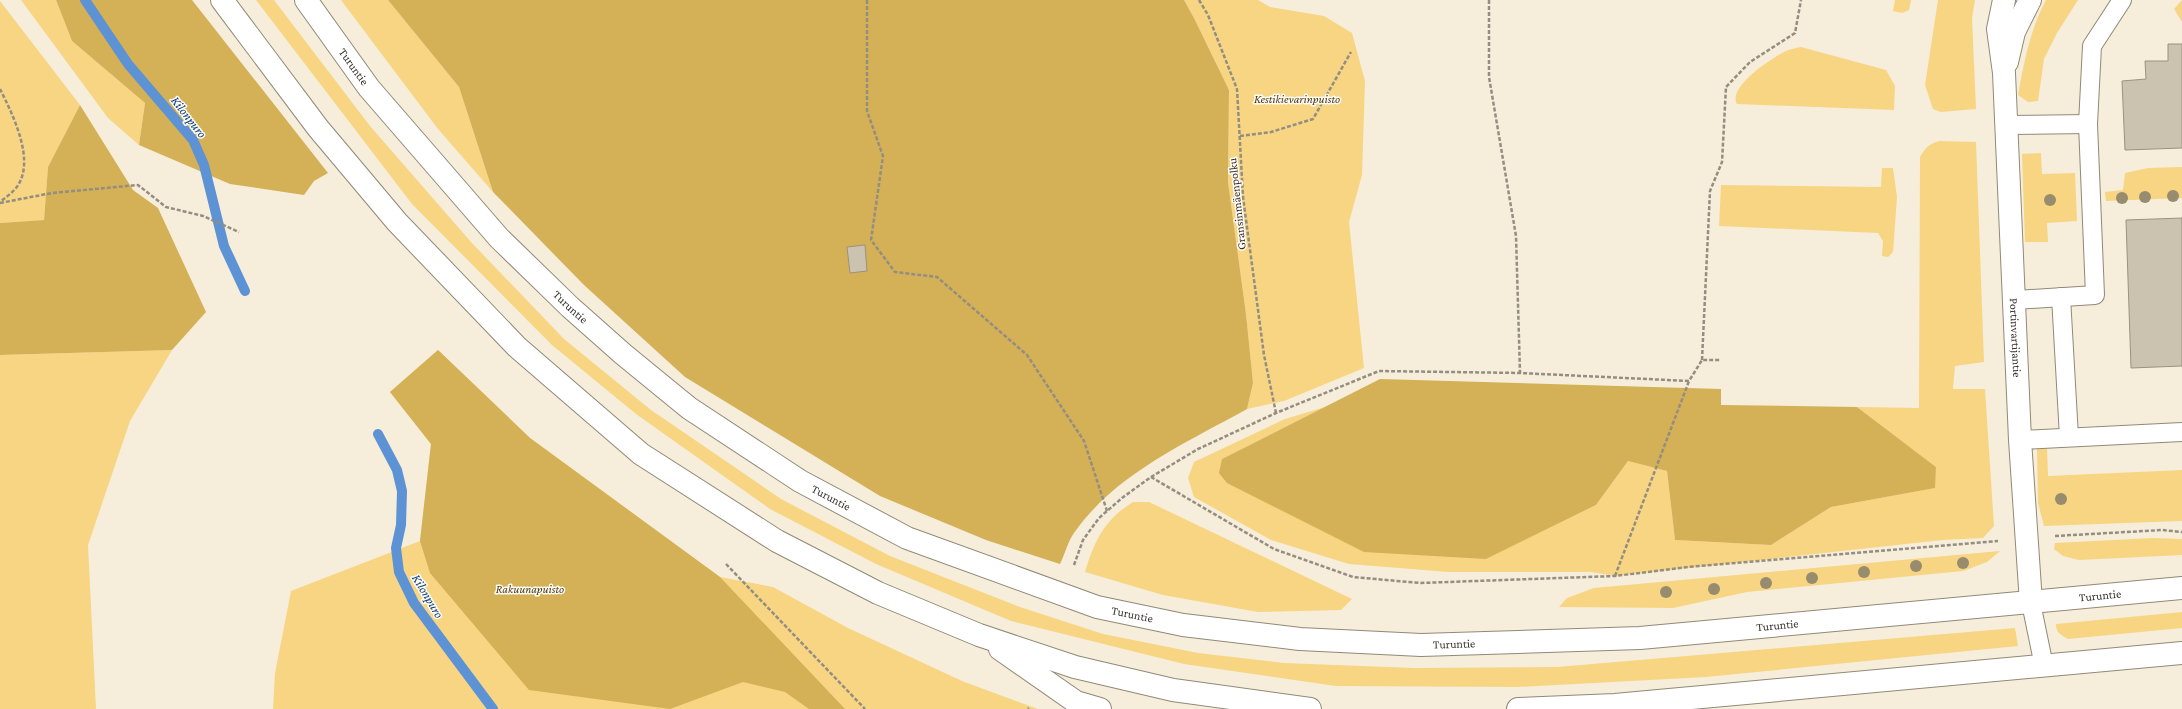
<svg xmlns="http://www.w3.org/2000/svg" width="2182" height="709" font-family="'Crimson Pro',serif">
<style>
.green{fill:#f7d583}
.forest{fill:#d4b056}
.lines{fill:none;stroke-linecap:round;stroke-linejoin:round}
.stream{stroke:#5d92d5;stroke-width:10}
.building{fill:#cbc3b0;stroke:#9a9280}
.service-casing{stroke:#908977;stroke-width:20}
.minor-casing{stroke:#908977;stroke-width:24}
.primary-casing{stroke:#908977;stroke-width:24}
.path{stroke:#938e81;stroke-width:2.5;stroke-dasharray:4 2;stroke-linecap:butt}
.service{stroke:#fff;stroke-width:18}
.minor{stroke:#fff;stroke-width:22}
.primary{stroke:#fff;stroke-width:22}
.tree{fill:#978c6d}
.labels{text-anchor:middle;dominant-baseline:central;stroke-width:3;stroke-linejoin:round;paint-order:stroke}
.street-label{font-size:12px;fill:#36332c;stroke:#fffbf4}
.park-label{font-size:12px;font-style:italic;fill:#4a3b14;stroke:#fffbf4}
.water-label{font-size:13px;font-style:italic;fill:#08407d;stroke:#fffbf4}
</style>
<rect width="100%" height="100%" fill="#f6eeda"/>
<g class="green">
<polygon points="21,0 56,0 72,41 145,103 139,145 108,118"/>
<polygon points="256,0 274,0 370,126 471,242 564,339 651,410 781,499 890,556 1020,607 1103,634 1198,653 1284,663 1414,668 1557,667 2015,628 2018,646 1706,677 1517,687 1336,686 1184,664 1011,621 876,564 770,509 636,414 552,345 412,204"/>
<polygon points="341,0 388,0 459,87 493,192 438,129"/>
<polygon points="1184,0 1258,0 1270,7 1324,16 1352,33 1365,81 1362,175 1349,222 1364,368 1284,401 1247,409 1253,383 1246,314 1228,182 1229,90 1194,18"/>
<polygon points="1895,0 1911,0 1909,10 1902,13 1893,11"/>
<polygon points="1938,0 1975,0 1972,18 1976,109 1941,112 1933,109 1925,85"/>
<path d="M2046,0h32l-21,33 -13,26 -6,42 -10,1 -10,-7c6,-33 12,-65 28,-95z"/>
<polygon points="2182,0 2182,22 2174,9"/>
<polygon points="0,1 80,105 48,167 44,220 0,223"/>
<path d="M1801,47l85,23 9,16 -1,24 -157,-6c-10,-17 35,-46 49,-53 4,-2 10,-3 15,-4z"/>
<path d="M1939,141l37,1 8,220 -29,4 -2,23h32l9,137 -11,12 -40,2 -328,36 -24,-4h-143l-99,-8 -78,-24 -77,-43 -6,-19 6,-16 91,-43 40,-12 -103,52 263,100 111,-54 32,-44 39,10 8,69 96,5 60,-38 103,-19 2,-21 -79,-60 62,1 1,-251c5,-9 9,-13 19,-16z"/>
<polygon points="2041,153 2042,174 2075,173 2077,221 2047,223 2048,242 2025,242 2022,154"/>
<polygon points="2182,167 2182,198 2106,201 2105,192 2123,190 2125,173 2148,168"/>
<polygon points="1882,168 1893,168 1897,197 1893,252 1888,257 1882,256 1883,241 1878,233 1719,226 1721,185 1881,187"/>
<polygon points="172,350 130,421 88,545 96,709 0,709 0,355"/>
<polygon points="438,350 530,438 720,577 773,587 848,628 962,681 1038,709 273,709 275,673 291,591 420,541 431,444 390,392"/>
<polygon points="2047,448 2048,476 2182,470 2182,521 2044,526 2038,503 2037,449"/>
<path d="M1133,502h16l203,97 -11,11 -83,2 -95,-17 -78,-23c9,-31 20,-53 48,-70z"/>
<polygon points="2153,538 2182,539 2182,555 2079,560 2063,556 2054,549 2055,543"/>
<polygon points="2000,551 1987,562 1963,571 1747,592 1673,608 1559,607 1567,598 1594,588"/>
<path d="M2182,612v16l-114,11c-7,-4 -12,-6 -12,-15z"/>
</g>
<g class="forest">
<polygon points="56,0 192,0 328,173 314,181 304,195 230,184 139,145 145,103 72,41"/>
<path d="M388,0h796l10,18 35,72 -1,92 18,132 7,69 -6,26c-61,34 -132,65 -173,124 -6,8 -9,21 -14,31l-74,-24 -106,-44 -195,-119 -101,-92 -91,-93 -34,-105z"/>
<polygon points="80,105 133,190 158,208 206,312 172,350 0,355 0,223 44,220 48,167"/>
<polygon points="438,350 530,438 720,577 845,709 809,709 785,692 743,682 670,709 529,690 430,573 420,541 431,444 390,392"/>
<polygon points="1380,379 1721,389 1721,405 1857,407 1936,467 1935,488 1831,507 1771,545 1675,540 1667,471 1628,461 1596,505 1486,559 1364,552 1227,483 1219,473 1222,459"/>
</g>
<g class="lines">
<g class="stream">
<polyline points="85,0 128,64 193,140 204,165 224,246 245,291"/>
<polyline points="378,434 397,470 402,491 401,525 396,548 399,572 414,603 493,709"/>
</g>
</g>
<g class="building">
<polygon points="2168,44 2182,44 2182,148 2125,150 2122,81 2146,79 2145,61 2168,61"/>
<polygon points="2182,218 2182,366 2131,368 2126,220"/>
<polygon points="865,245 867,271 850,273 847,247"/>
</g>
<g class="lines">
<defs>
<g id="service">
<polyline points="2005,125 2088,124"/>
<polyline points="2061,297 2069,437"/>
<polyline points="2015,300 2095,295 2088,124 2092,46 2122,0"/>
<polyline points="2020,440 2182,432"/>
<polyline points="2031,603 2044,666"/>
</g>
<g id="minor">
<path id="s1" d="M2004,0l-6,29 6,44 16,367 11,163"/>
<polyline points="2007,62 2014,32 2030,0"/>
</g>
<g id="primary">
<polyline points="222,0 318,128 397,222 517,347 641,454 777,541 878,593 979,635 1075,667 1173,690 1310,709"/>
<path id="s2" d="M306,0l63,88 130,150 71,69 53,47 66,54 111,73 107,57 190,69 86,18 117,14 121,6 219,-7 542,-50"/>
<polyline points="1000,649 1076,702 1100,709"/>
<polyline points="1518,709 1615,705 2182,653"/>
</g>
</defs>
<use href="#service" class="service-casing"/>
<use href="#minor" class="minor-casing"/>
<use href="#primary" class="primary-casing"/>
<g class="path">
<polyline points="867,0 867,111 883,156 871,240 895,272 937,277 1027,355 1084,441 1107,511"/>
<polyline points="1199,0 1208,15 1237,89 1243,197 1264,355 1276,413"/>
<polyline points="1489,0 1489,77 1516,236 1520,373"/>
<path d="M0,89c12,24 37,73 16,99 -4,5 -11,10 -16,14"/>
<polyline points="1240,136 1271,132 1313,119 1351,52"/>
<polyline points="0,203 52,193 138,185 166,207 203,216 239,232"/>
<polyline points="1702,360 1710,191 1722,162 1726,87 1750,62 1795,33 1801,0"/>
<polyline points="1151,477 1274,549 1353,577 1420,583 1615,576 1688,567 1998,541"/>
<polyline points="2055,536 2162,530 2182,532"/>
<polyline points="726,564 865,709"/>
<polyline points="1074,565 1083,540 1099,518 1122,498 1151,477 1198,449 1276,413 1379,371 1520,373 1689,381 1702,360 1721,360"/>
<polyline points="1615,576 1689,381"/>
<polyline points="1028,709 1029,708"/>
</g>
<use href="#service" class="service"/>
<use href="#minor" class="minor"/>
<use href="#primary" class="primary"/>
</g>
<g class="tree">
<circle cx="2173" cy="196" r="6"/>
<circle cx="2145" cy="197" r="6"/>
<circle cx="2122" cy="198" r="6"/>
<circle cx="2050" cy="200" r="6"/>
<circle cx="2061" cy="499" r="6"/>
<circle cx="1963" cy="563" r="6"/>
<circle cx="1916" cy="566" r="6"/>
<circle cx="1864" cy="572" r="6"/>
<circle cx="1812" cy="578" r="6"/>
<circle cx="1766" cy="583" r="6"/>
<circle cx="1714" cy="589" r="6"/>
<circle cx="1666" cy="592" r="6"/>
</g>
<g class="labels">
<g class="street-label">
<text stroke="none"><textPath href="#s2" startOffset="82">Turuntie</textPath></text>
<text transform="translate(1237 204) rotate(-96)">Gransinmäenpolku</text>
<text stroke="none"><textPath href="#s2" startOffset="406">Turuntie</textPath></text>
<text stroke="none"><textPath href="#s1" startOffset="339">Portinvartijantie</textPath></text>
<text stroke="none"><textPath href="#s2" startOffset="730">Turuntie</textPath></text>
<text stroke="none"><textPath href="#s2" startOffset="2026">Turuntie</textPath></text>
<text stroke="none"><textPath href="#s2" startOffset="1054">Turuntie</textPath></text>
<text stroke="none"><textPath href="#s2" startOffset="1702">Turuntie</textPath></text>
<text stroke="none"><textPath href="#s2" startOffset="1378">Turuntie</textPath></text>
</g>
<g class="park-label">
<text x="1297" y="99">Kestikievarinpuisto</text>
<text x="530" y="589">Rakuunapuisto</text>
</g>
<g class="water-label">
<text transform="translate(189 117) rotate(52)">Kilonpuro</text>
<text transform="translate(428 596) rotate(59)">Kilonpuro</text>
</g>
</g>
</svg>
